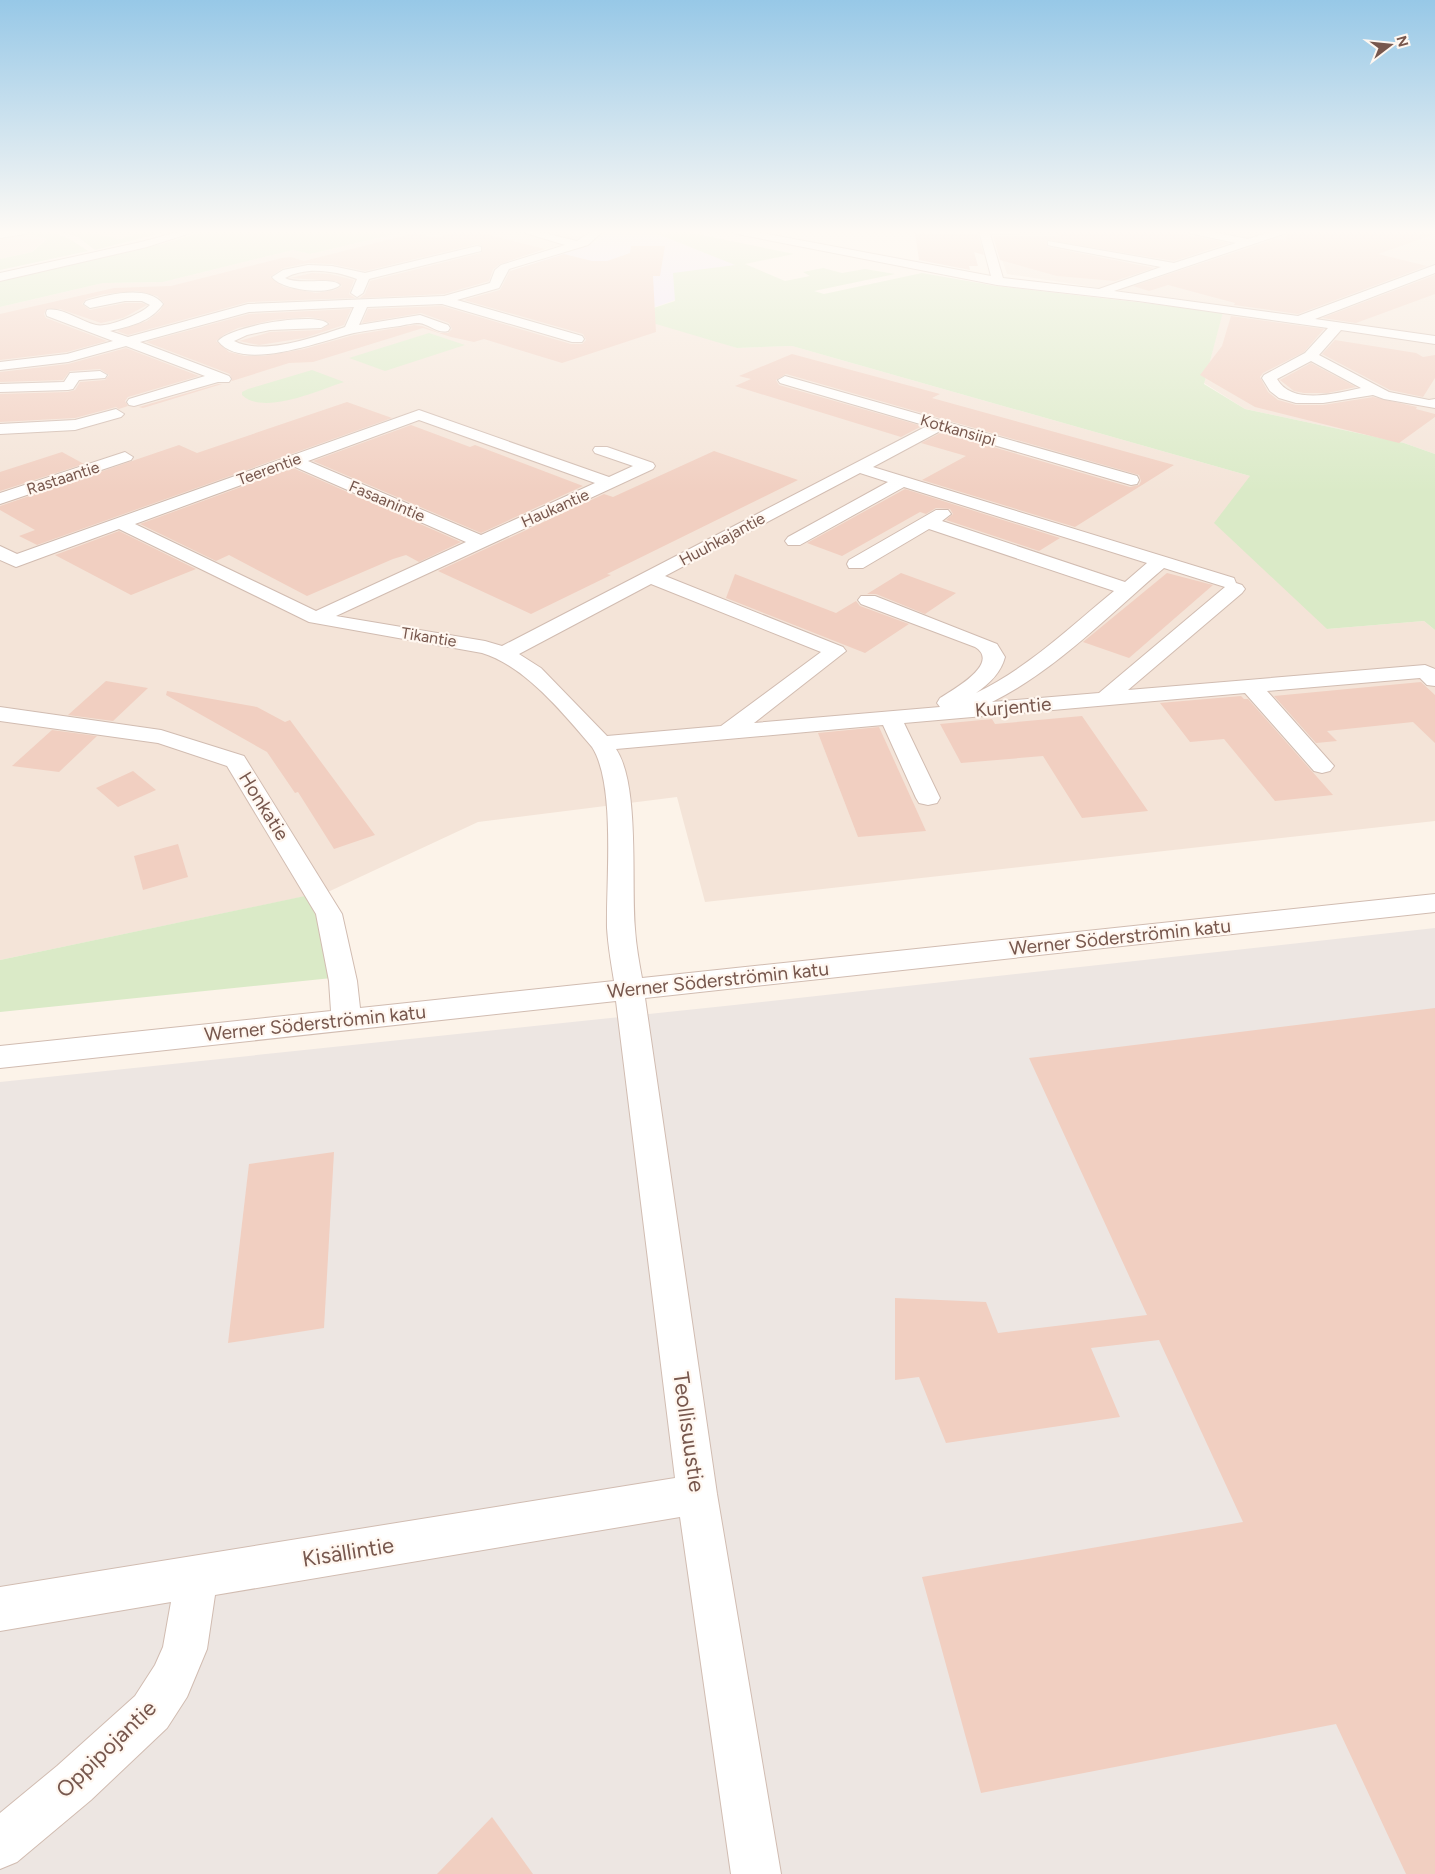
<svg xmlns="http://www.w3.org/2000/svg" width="1435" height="1874" font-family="Figtree,sans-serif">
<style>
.residential{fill:#f4e4d8}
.industrial{fill:#ede6e2}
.education{fill:#f0e6f9}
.green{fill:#daeac7}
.building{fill:#f1cfc1}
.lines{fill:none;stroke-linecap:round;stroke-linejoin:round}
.minor-casing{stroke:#d1bcb1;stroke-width:2}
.minor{fill:#fff;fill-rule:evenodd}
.labels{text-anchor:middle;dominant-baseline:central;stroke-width:4.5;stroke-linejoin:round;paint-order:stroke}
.far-street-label{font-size:16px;fill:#77574d;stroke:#fff7f0}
.street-label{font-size:19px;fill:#77574d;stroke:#fff7f0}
.near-street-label{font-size:22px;fill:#77574d;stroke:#fff7f0}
</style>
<rect width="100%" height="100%" fill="#fcf3e9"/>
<g class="residential">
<polygon points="0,231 44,231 47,238 31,252 0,259"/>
<polygon points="83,231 146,231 120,239"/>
<polygon points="408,231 557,231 584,238 508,260 511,271 737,348 792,346 1250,476 1327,629 1424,621 1435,630 1435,821 705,902 677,797 478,822 330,891 0,960 0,307 103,283 163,282 293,250 310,254"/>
<polygon points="992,231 1435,231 1435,454 1404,443 1245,409 1204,383 1224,307 1007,274"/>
</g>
<polygon class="industrial" points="1435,928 1435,1874 0,1874 0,1082 725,1006"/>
<polygon class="education" points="607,231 650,231 736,265 675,300 629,316 511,271 585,246 597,241"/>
<g class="green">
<path d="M38,231c20,0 34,9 50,20l-88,19v-11l32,-7 15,-13 -21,-7z"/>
<polygon points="60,231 82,231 120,239 147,231 169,231 95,250 78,237"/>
<polygon points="206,231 408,231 310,254 293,250 163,282 103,283 0,307 0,280 162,244"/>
<polygon points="650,231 682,231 794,254 745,264 785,281 810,276 803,272 823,268 842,273 865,269 895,274 814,291 824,294 922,273 996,286 1223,312 1204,384 1245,409 1404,443 1435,454 1435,630 1424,621 1327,629 1214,523 1250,476 792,346 737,348 629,316 675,301 673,273 735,265"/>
<polygon points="429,333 465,345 385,371 349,358"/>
<path d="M312,370l32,12c-25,8 -81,34 -102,13v-3l6,-3z"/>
<polygon points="305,896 318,916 332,978 0,1012 0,960"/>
</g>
<g class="building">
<polygon points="462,230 470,230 545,249 500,264 493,269 489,281 444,294 360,298 365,294 370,281 481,253 482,246 477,244 365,271 332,264 308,263 283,268 270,277 284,287 316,293 335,290 342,286 336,281 290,278 312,273 330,274 354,280 349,294 355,298 248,302 128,335 117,331 147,321 160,311 164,303 157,296 137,291 104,294 86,299 82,304 90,310 125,303 142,303 147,305 123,318 101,323 60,309 46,309 44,314 46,318 107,341 67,352 0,360 0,314 114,288 171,286 282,258 291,257 304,261 415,233 435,238"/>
<polygon points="1050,230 1159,230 1229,243 1174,261 1047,240 1048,247 1154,268 1115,281 1057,276 1000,260 993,236 1060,236"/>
<polygon points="1289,230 1434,230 1435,234 1378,254 1427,266 1298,314 1234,305 1235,303 1168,285 1149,291 1133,286 1275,239 1285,241"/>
<polygon points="915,233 978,234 984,255 974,252 978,266 969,266 970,270 919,260"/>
<polygon points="631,246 665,246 660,276 653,276 656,332 562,363 484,339 474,342 451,337 423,328 313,362 289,363 232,381 230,374 146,342 249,314 351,309 344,325 304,338 259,345 239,341 270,332 321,330 330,323 321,319 308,317 273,320 238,328 225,334 216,341 229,352 245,356 264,356 304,349 354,335 414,325 422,326 440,333 448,333 452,329 449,323 421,313 362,323 368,309 442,306 571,344 582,344 586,340 583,334 464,300 500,290 510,271 564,254 592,261 607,261 630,253"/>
<polygon points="1435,275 1435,294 1356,323 1322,318"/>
<polygon points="1231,316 1324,329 1304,352 1263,373 1260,377 1268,392 1278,400 1296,405 1323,405 1373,397 1417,407 1416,409 1435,414 1435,417 1399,443 1255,407 1200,375 1222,346"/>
<polygon points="1335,340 1416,353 1423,357 1435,355 1435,378 1423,397 1390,390 1322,354"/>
<polygon points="126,348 199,376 128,397 125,401 128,406 119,409 116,407 75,418 0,422 0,394 68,392 75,390 80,382 105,380 109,375 100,369 70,371 63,380 0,382 0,372 68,364"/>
<polygon points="792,354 940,394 932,398 1174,465 1075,527 922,480 966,456 921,443 942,432 1130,487 1139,485 1141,481 1139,475 786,374 776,380 779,385 922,426 901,437 735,386 751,379 739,376"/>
<polygon points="1311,363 1356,387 1328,393 1304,393 1294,391 1280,380"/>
<polygon points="218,384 222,384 143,408 139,407"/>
<polygon points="347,402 392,418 37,545 19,536 35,530 0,510 0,506 179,445 197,453"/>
<polygon points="411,425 470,447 475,445 583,486 481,533 313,461"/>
<polygon points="714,451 798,480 607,574 611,575 531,614 438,571 604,494 613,497"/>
<polygon points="62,452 84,464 0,491 0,472"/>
<polygon points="293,468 461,542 419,562 406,555 393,559 307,596 229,555 216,561 140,524"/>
<polygon points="905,489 1060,538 1039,551 946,520 953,514 950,509 936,508 926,514 920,512 842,556 807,543"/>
<polygon points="119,531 196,569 131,595 55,555"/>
<polygon points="901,573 956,593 925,614 876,594 867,594"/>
<polygon points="1167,573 1213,585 1129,658 1083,642"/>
<polygon points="735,574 836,613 856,601 860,606 909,624 865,653 726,598"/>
<polygon points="106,681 148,688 113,721 68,715"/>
<polygon points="1421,682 1435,695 1435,743 1413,722 1327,731 1337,741 1316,743 1274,696"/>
<polygon points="167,691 257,707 285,722 290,720 375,835 334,849 298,792 295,793 267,752 166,695"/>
<polygon points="1241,696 1244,699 1248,699 1333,795 1275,801 1224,739 1190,742 1160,703"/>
<polygon points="1082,716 1148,811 1082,818 1043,756 961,763 940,724 992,719 995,724"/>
<polygon points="879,727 926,831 858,837 818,733"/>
<polygon points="52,730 97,736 59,772 12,766"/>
<polygon points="133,771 156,790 118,807 96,788"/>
<polygon points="178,844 188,877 143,890 134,856"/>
<polygon points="1435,1008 1435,1874 1406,1874 1336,1724 981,1793 922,1577 1243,1522 1159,1340 1091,1348 1120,1417 946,1443 919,1377 895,1380 895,1298 986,1302 998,1333 1147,1315 1029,1058"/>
<polygon points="334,1152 324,1328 228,1343 249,1164"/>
<polygon points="492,1817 533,1874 437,1874"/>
</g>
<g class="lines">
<defs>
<g id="minor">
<polygon points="8,231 30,231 25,234 0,238 0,232"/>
<polygon points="182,231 197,231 147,247 0,281 0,273 141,242"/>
<path d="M519,231h16l42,10 15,-10h11l-15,14 -79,24 -10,19 -42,12 125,36 2,3 -2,3h-10l-130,-38 -75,3 -8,18 61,-10 28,10 2,3 -2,3c-11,3 -19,-7 -29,-8 -6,0 -14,2 -19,3 -15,2 -31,4 -46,7 -31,7 -111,40 -136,8 12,-15 99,-30 110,-17l-7,4 -51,2 -23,5 -13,6c29,15 81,-4 111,-14l9,-20 -105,5 -109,30 89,34 2,3 -2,3h-11l-84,24 -5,-1 -2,-3 2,-3 76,-23 -79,-30 -58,16 -68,8v-8l67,-8 46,-13 -66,-25 -1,-3 1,-3c16,-3 34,12 49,15 12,3 45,-11 54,-20l-8,-4h-17l-35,7 -6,-4 2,-3c21,-6 61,-17 77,3 -12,18 -33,22 -53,27l18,6 120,-33 196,-8 46,-13 5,-13 6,-5 64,-20z"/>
<path d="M732,231h19l240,45 -12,-45h43l-5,3h-27l13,44 96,11 62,-22 -109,-21 -4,-1v-4l126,22 62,-20 -47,-10 -1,-2h19l41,8 25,-8h14l-1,2 -172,58 184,25 137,-51v8l-120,46 120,17v8l-94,-14 -22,25 70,37 40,8 6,-1v9l-51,-9 -11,-4 -50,8h-27l-17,-5 -9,-7 -8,-13 2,-3 41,-22 23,-25 -190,-27 -141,-16 -260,-51zM1311,361l50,27c-23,5 -69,18 -84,-9z"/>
<path d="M477,246l4,1v4l-112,28 -6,14 -6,4 -6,-4 6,-14c-22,-8 -50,-13 -72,-1 15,8 46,-2 55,7 -11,11 -59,5 -68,-8l11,-7 25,-5 24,1 33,7z"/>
<polygon points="100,371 107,375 105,378 79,380 73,389 68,390 0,392 0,384 64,382 70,373"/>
<path d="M785,376l352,100 2,4 -2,4 -6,1 -189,-55 -69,37 361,111 2,5 6,2 3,4 -3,4 -114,97 297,-25 10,4v17l-8,-1 -7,-7 -153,13 67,75 -4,5 -8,2 -8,-2 -69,-78 -341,30 36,75 -3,5 -9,2 -9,-2 -3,-5 -33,-73 -267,24c24,35 15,134 19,180 1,16 4,33 7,49l793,-84v18l-790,86 72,496 64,380h-50l-51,-357 -465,78 -8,54 -20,48 -20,31 -76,72 -74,62 -17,7v-56l57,-47 78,-70 20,-31 8,-18 8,-45 -171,29v-44l675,-109 -59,-477 -616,67v-22l331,-35 -2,-30 -13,-67 -89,-148 -69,-23 -158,-22v-14l161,23 83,26 98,158 15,67 3,27 254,-27c-3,-18 -6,-36 -7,-53 -1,-47 9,-144 -15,-181 -29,-34 -67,-81 -110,-94l-173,-31 -190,-93 -103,38 -16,-7v-14l17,8 402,-144 190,67 24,-11 -38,-13 -2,-3 2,-3h12l46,16 2,3 -2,3 -317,147 149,25 17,5 425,-220 -147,-43 -2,-3zM419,420l176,63 -114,52 -173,-74zM293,466l173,76 -150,69 -181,-87zM860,473l28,9 -100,55 -3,4 3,4h12l104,-58 243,76 -22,19 -183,-61 9,-7 -3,-4h-12l-87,50 -2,4 2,4h14l66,-39 185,62c-44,36 -86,77 -138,102 13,-9 25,-20 29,-36l-8,-13 -122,-48h-14l-3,4 3,4 114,43c26,16 -21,42 -35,51l-3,5 3,4 -186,16 92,-72 -3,-4 -178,-71zM1164,568l61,19 -126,106 -107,9c63,-31 118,-88 172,-134zM651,584l170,68 -100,74 -114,10 -66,-68 -22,-14z"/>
<polygon points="116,409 124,414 121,417 75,430 0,434 0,424 75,420"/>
<polygon points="125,452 133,457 131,460 0,504 0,493"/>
</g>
</defs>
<use href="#minor" class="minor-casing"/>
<use href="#minor" class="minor"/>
</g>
<linearGradient id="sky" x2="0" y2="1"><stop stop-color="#97c8e7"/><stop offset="0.47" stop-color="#fefaf5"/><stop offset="1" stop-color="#fefaf5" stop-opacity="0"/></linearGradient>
<rect width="1435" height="493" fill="url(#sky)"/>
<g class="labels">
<g class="far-street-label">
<text transform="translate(958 430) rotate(16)">Kotkansiipi</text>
<text transform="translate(269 469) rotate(-20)">Teerentie</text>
<text transform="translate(63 478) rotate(-18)">Rastaantie</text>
<text transform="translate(387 501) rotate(23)">Fasaanintie</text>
<text transform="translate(555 508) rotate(-24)">Haukantie</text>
<text transform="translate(722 539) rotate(-28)">Huuhkajantie</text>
<text transform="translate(429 637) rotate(9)">Tikantie</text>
</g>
<g class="street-label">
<text transform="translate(1013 707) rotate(-5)">Kurjentie</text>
<text transform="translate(264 806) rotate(58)">Honkatie</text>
<text transform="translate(1120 937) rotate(-6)">Werner Söderströmin katu</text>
<text transform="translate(718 980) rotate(-6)">Werner Söderströmin katu</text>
<text transform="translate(315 1023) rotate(-6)">Werner Söderströmin katu</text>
</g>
<g class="near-street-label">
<text transform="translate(689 1432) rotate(82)">Teollisuustie</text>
<text transform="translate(348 1552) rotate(-9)">Kisällintie</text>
<text transform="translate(106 1749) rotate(-44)">Oppipojantie</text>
</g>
</g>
<g transform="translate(1390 45) rotate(74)" stroke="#fff7f0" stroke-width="4" paint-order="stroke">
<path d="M0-4L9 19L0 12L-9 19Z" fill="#77574d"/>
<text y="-8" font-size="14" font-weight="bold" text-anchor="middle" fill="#77574d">N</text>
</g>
</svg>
